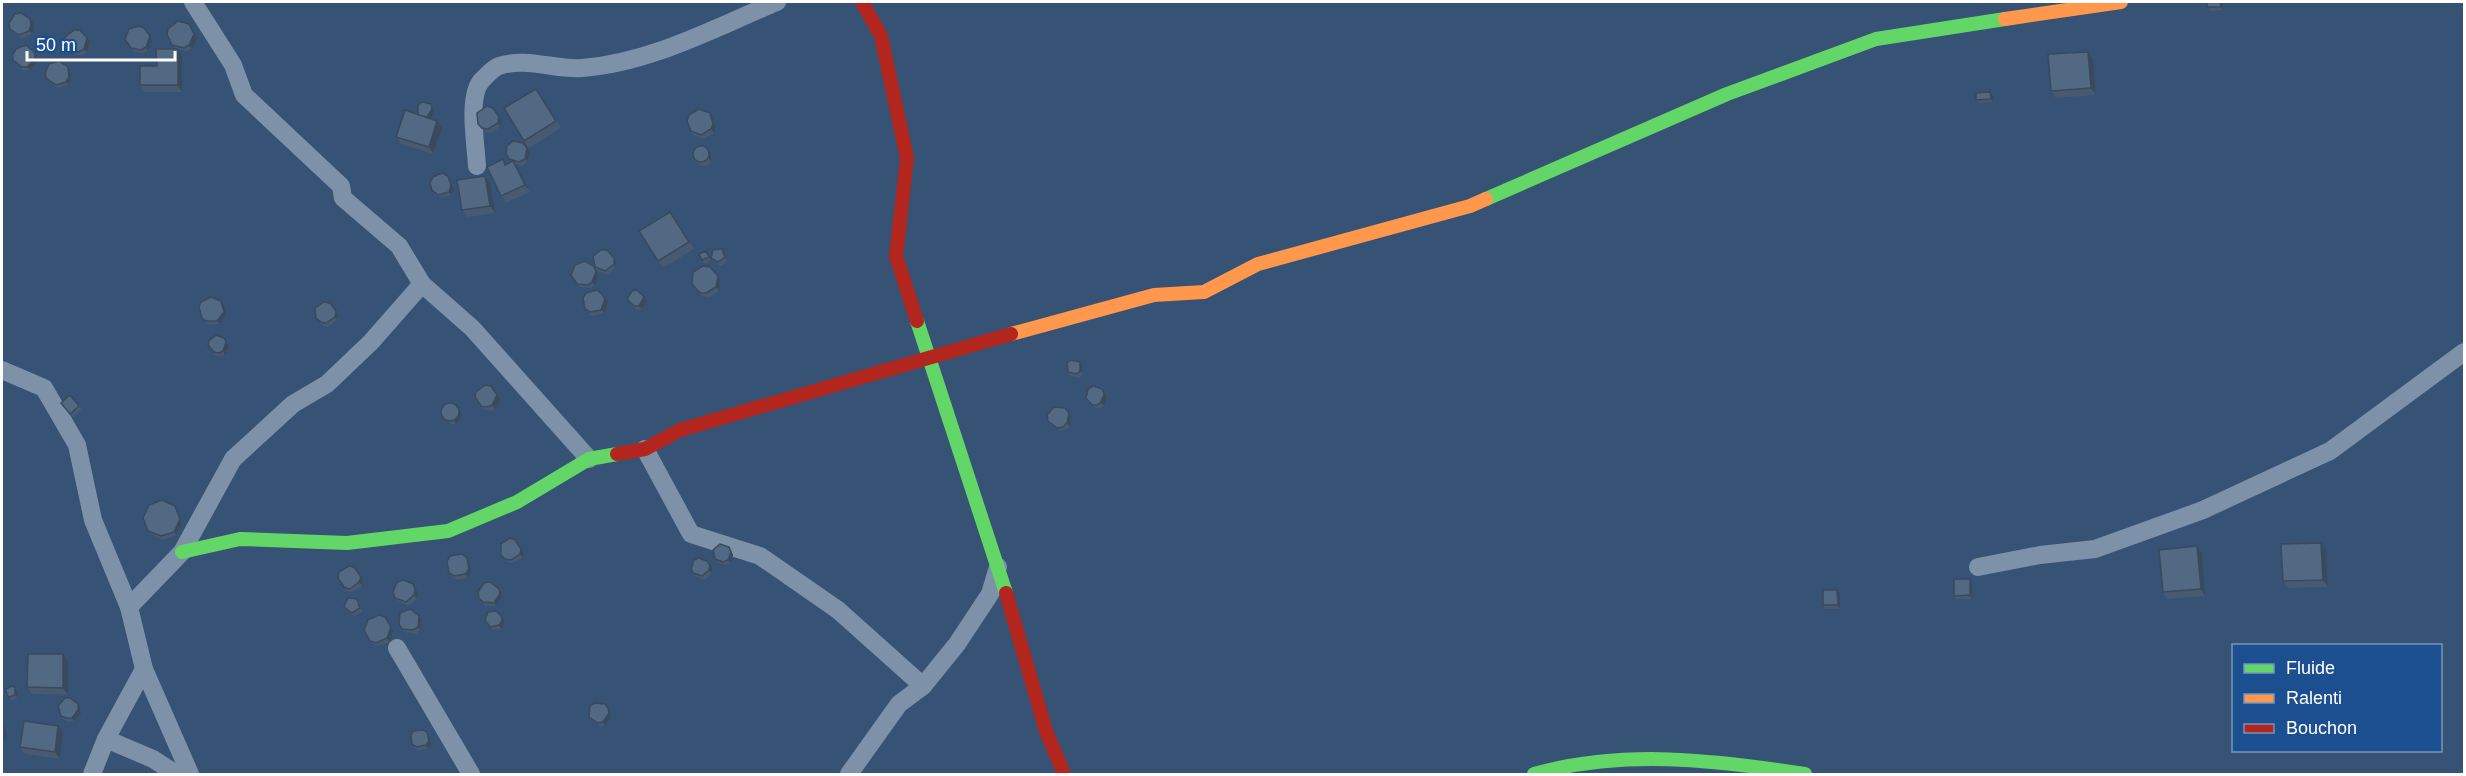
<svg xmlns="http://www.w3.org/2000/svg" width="2466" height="776" font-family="Helvetica,sans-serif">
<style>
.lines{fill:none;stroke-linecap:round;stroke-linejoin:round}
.street{stroke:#7d92a8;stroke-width:18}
.fast{stroke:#63d668;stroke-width:14}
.slow{stroke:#ff974d;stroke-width:14}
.jam{stroke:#b3261e;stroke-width:14}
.wall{fill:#475a72}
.shaded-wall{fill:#394a5c}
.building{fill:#526984;stroke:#394a5c;stroke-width:1.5}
</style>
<rect width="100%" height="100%" fill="#365274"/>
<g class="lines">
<g class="street">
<polyline points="193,2 233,65 244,95 341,186 343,198 399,246 422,284 472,328 589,459"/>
<path d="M477,166c-1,-21 -10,-70 5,-86 4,-4 11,-12 17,-14 27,-9 56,4 83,2 68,-5 132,-40 195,-66"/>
<polyline points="2,370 44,388 77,445 93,520 129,607 144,669 190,774"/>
<polyline points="645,449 691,534 760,556 838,610 923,686"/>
<polyline points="1978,567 2040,555 2095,549 2203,510 2330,451 2464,352"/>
<polyline points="129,607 182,552 233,459 293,404 327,384 371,342 422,284"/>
<polyline points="397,648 471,774"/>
<polyline points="106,739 153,759 176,774"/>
<polyline points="92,774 106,739 144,669"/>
<polyline points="849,774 899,704 923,686 957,644 990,594 998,567"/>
</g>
<g class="fast">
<polyline points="1486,199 1727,94 1876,39 2005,19"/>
<polyline points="917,321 1006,593"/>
<polyline points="182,552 240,539 347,543 448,531 517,502 589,459 617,454"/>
<path d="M1534,774c90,-25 180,-14 271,0"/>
</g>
<g class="slow">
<polyline points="2005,19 2121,2"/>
<polyline points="1011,334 1154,295 1204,292 1258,264 1470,206 1486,199"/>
</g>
<g class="jam">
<polyline points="862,2 881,36 907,158 896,256 917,321"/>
<polyline points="617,454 645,449 680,430 1011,334"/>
<polyline points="1006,593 1046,731 1064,774"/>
</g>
</g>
<g class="wall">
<polygon points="2207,2 2223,2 2223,10 2210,11 2207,7"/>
<polygon points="33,23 34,28 32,34 22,39 12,32 10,29"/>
<polygon points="189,24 197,38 192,49 186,51 178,49 182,56 182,92 145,92 140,85 157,66 177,49 175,49 172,45"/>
<polygon points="144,28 152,40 148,50 144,53 133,52 131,48"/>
<polygon points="90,42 87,53 81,55 75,55 65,43"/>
<polygon points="2088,52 2093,59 2096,95 2056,98 2051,91"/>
<polygon points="35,53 37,56 37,62 30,70 24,71 13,60"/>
<polygon points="70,70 71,81 68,85 58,88 49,82 47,79"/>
<polygon points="536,89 561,128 529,148 524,141"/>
<polygon points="1990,92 1993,95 1993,102 1978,103 1976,100"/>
<polygon points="433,108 435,112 431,119 437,121 442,128 433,154 401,144 396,137 418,115"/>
<polygon points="493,108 502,121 500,127 491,133 485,132 478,124"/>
<polygon points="710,113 712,117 716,128 714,133 704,139 693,135 691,131"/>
<polygon points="523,143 530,152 527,162 522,166 516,164 530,192 506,203 501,196 506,165 511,162 509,159"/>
<polygon points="711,154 711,162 708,165 703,166 696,162 693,158"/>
<polygon points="485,176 490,183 495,213 467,217 462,210"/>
<polygon points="450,180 454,189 451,195 441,198 434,194 432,190"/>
<polygon points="675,219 694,249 663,268 658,261"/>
<polygon points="706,251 711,260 705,264 702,260"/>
<polygon points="724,253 727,261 721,266 713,261 711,258"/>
<polygon points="616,262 616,267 608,275 597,271 595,267"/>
<polygon points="596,270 598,276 595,286 590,288 579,287 571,275"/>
<polygon points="718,276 720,279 719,291 709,297 702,296 692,284"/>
<polygon points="627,299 646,301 642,309 637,310"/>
<polygon points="221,301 224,305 226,315 220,324 209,325 202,318"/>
<polygon points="608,303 604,313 592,316 585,309"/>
<polygon points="338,315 337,320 328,327 323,326 316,318"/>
<polygon points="227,342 229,346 225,355 221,356 216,356 208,345"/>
<polygon points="1080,362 1082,365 1083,374 1079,378 1070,376 1068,372"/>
<polygon points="491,386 500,399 495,409 490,411 484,410 475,397"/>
<polygon points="1102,389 1107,397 1104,406 1100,408 1095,408 1086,398"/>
<polygon points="70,395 82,410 73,417 61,403"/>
<polygon points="461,412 462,417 456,424 451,424 444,418 442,415"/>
<polygon points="1071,416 1070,427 1065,430 1060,431 1051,425 1048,421"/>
<polygon points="175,506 177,510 182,523 176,535 163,540 151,534 148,531"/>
<polygon points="2197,546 2202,553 2205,596 2167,599 2163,592"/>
<polygon points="2326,550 2328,587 2288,588 2283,581"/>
<polygon points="731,551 733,555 730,563 726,565 717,562 715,559"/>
<polygon points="524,553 522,558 513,563 508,562 501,555"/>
<polygon points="469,561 471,572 468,578 457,580 451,576 449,573"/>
<polygon points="354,567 363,580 362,586 352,592 347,591 338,578"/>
<polygon points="712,568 712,573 705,580 696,577 691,569"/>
<polygon points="1970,579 1972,582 1972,599 1956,599 1954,596"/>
<polygon points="413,584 418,593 417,599 408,606 398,601 395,598"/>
<polygon points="499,589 501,592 502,597 496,606 485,606 479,598"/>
<polygon points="1840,593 1840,609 1825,609 1823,605"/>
<polygon points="357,599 360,602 362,612 354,616 347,611 344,607"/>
<polygon points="422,619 420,630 416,634 405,632 399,624"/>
<polygon points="485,620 504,621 504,625 501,629 493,630"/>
<polygon points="393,631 390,642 378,646 373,644 370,641"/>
<polygon points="63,654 68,661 68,695 32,694 27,687"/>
<polygon points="15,688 18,692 18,698 12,700 7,695"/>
<polygon points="78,704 80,708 81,714 74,721 69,722 64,720 61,716"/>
<polygon points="610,712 611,717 605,725 600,726 592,720 589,717"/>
<polygon points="58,726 63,733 60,759 25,754 20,747"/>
<polygon points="429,736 431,745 428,749 419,751 415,748 412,744"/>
</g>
<g class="shaded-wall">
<polygon points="2220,2 2223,2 2223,10 2221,7"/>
<polygon points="30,19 33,23 34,28 32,34 29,31"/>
<polygon points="189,24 197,38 192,49 189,45"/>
<polygon points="150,36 152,40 148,50 146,47"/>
<polygon points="87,38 90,42 87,53 84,49"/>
<polygon points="178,49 182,56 182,92 178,85"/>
<polygon points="2088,52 2093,59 2096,95 2091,88"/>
<polygon points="35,53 37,56 37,62 30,70 27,67"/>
<polygon points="68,67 70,70 71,81 68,85 66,82"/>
<polygon points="1990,92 1993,95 1993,102 1991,99"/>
<polygon points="431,104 435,112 430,120 427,117"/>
<polygon points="710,113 712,117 716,128 714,133 711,129"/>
<polygon points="499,117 502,121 500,127 498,123"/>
<polygon points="437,121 442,128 433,154 429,147"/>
<polygon points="527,148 530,152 527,162 525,159"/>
<polygon points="709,150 711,154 711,162 709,159"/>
<polygon points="513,161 518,168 530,192 525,185"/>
<polygon points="448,176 454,189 451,195 449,192"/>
<polygon points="485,176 490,183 495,213 490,206"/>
<polygon points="614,258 616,262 616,267 614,264"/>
<polygon points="594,267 598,276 595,286 592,282"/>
<polygon points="718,276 720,279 719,291 716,287"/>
<polygon points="602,294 608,303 604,313 601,310"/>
<polygon points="644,297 646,301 642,309 639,306"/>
<polygon points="221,301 224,305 226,315 220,324 217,321"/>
<polygon points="336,311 338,315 337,320 335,317"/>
<polygon points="224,338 229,346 225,355 223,351"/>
<polygon points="1080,362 1082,365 1083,374 1080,371"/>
<polygon points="1102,389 1107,397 1104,406 1101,402"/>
<polygon points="497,395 500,399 495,409 492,405"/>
<polygon points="459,408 461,412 462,417 456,424 454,420"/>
<polygon points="1069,413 1071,416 1070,427 1067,423"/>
<polygon points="175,506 177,510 182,523 176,535 174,532"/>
<polygon points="518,543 524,553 522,558 520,554"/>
<polygon points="2321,543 2326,550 2328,587 2323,580"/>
<polygon points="2197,546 2202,553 2205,596 2201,589"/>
<polygon points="729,547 733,555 730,563 728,560"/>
<polygon points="467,558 469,561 471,572 468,578 465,574"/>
<polygon points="707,561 712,568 712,573 709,570"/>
<polygon points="361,577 363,580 362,586 359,582"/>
<polygon points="1970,579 1972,582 1972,599 1970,595"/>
<polygon points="413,584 418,593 417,599 414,595"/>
<polygon points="499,589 501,592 502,597 496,606 494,603"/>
<polygon points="1837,590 1840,593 1840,609 1838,605"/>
<polygon points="419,616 422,619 420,630 418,627"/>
<polygon points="385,617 393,631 390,642 387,638"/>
<polygon points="502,617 504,621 504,625 501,629 499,625"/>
<polygon points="63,654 68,661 68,695 63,688"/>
<polygon points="15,688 18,692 18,698 15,695"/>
<polygon points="78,704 80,708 81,714 74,721 72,718"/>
<polygon points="608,708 610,712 611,717 605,725 603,722"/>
<polygon points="58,726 63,733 60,759 55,752"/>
<polygon points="4,728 6,731 7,736 2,742 2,735"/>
<polygon points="427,732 429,736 431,745 428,749 426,745"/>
</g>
<g class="building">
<polygon points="2207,2 2220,2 2221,7 2207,7"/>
<polygon points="21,13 30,19 31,25 29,31 19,35 10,29 9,23 15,14"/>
<polygon points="178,21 189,24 194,34 189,45 184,48 172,45 167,34 168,29"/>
<polygon points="139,26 144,28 150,36 146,47 141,50 131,48 125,39 129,29"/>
<polygon points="74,30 80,30 87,38 84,49 79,52 73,52 65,43 65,37"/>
<polygon points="26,45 35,53 35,59 27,67 22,67 13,60 13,54 16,49"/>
<polygon points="156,49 178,49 178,85 140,85 140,66 157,66"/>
<polygon points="2088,52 2091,88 2051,91 2048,54"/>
<polygon points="59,61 68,67 69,77 66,82 56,85 47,79 45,74 49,64"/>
<polygon points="536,89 556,121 524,141 504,108"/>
<polygon points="1990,92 1991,99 1976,100 1976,93"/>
<polygon points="422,102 431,104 432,109 427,117 418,115 418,105"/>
<polygon points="487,106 493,108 499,117 498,123 488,129 482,128 478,124 477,113"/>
<polygon points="699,109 710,113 713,124 711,129 701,135 691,131 687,121 689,115"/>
<polygon points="405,110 437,121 429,147 396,137"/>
<polygon points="513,141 523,143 527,148 525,159 519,162 509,159 506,153 507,146"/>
<circle cx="701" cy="154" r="8"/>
<polygon points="503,159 505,165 513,161 525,185 501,196 487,167"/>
<polygon points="442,173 448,176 451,185 449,192 438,195 432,190 430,183 433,177"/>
<polygon points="485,176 490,206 462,210 457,180"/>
<polygon points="670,212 689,242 658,261 639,231"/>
<polygon points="722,249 725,257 718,262 711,258 713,250"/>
<polygon points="601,250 607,250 614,258 614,264 605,271 595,267 593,256"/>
<polygon points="706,251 709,257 702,260 699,254"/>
<polygon points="585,261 594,267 596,272 592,282 588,285 577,284 571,275 575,265"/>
<polygon points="703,266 710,267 718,276 716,287 706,293 700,293 692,284 693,272"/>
<polygon points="597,290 602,294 605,299 601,310 590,312 585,309 583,298 586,293"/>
<polygon points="637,290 644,297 639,306 634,306 627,299 632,291"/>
<polygon points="211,297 221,301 224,312 217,321 206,321 202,318 199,307 201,302"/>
<polygon points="324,302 330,303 336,311 335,317 326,323 321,322 316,318 315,308"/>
<polygon points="216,335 224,338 226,342 223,351 219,353 214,352 208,345 209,341"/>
<polygon points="1071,360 1080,362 1080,371 1077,374 1068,372 1067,363"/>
<polygon points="485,385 491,386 497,395 492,405 487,407 481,406 475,397 476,392"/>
<polygon points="1093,386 1102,389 1104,394 1101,402 1097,405 1092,405 1086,398 1088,389"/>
<polygon points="70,395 79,406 70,414 61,403"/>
<circle cx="450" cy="412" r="9"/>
<polygon points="1054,407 1065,408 1069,413 1067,423 1063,427 1057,428 1048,421 1047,415"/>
<polygon points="162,500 175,506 180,519 174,532 161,536 148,531 143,518 149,505"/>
<polygon points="510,538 515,540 521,549 520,554 511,560 505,559 501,555 501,544"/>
<polygon points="2321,543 2323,580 2283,581 2281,544"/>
<polygon points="720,544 729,547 731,552 728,560 723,562 715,559 713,550"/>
<polygon points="2197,546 2201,589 2163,592 2159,550"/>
<polygon points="462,554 467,558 469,569 465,574 454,576 449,573 447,561 450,556"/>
<polygon points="699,558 707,561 710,565 709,570 702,576 693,573 691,569 694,560"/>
<polygon points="349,566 354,567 361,577 359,582 350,589 344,587 338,578 339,572"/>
<polygon points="1954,579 1970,579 1970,595 1954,596"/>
<polygon points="403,580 413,584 415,589 414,595 406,602 395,598 393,592 397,582"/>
<polygon points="490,582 499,589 500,594 494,603 483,602 479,598 478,592 484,583"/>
<polygon points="1823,590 1837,590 1838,605 1823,605"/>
<polygon points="348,598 357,599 360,608 352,613 344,607"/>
<polygon points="410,609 419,616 418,627 413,630 402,629 399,624 400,613"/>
<polygon points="496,611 502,617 502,621 499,625 490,627 485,620 488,612"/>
<polygon points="379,615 385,617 391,627 387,638 376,643 370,641 364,630 368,620"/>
<polygon points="28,654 63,654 63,688 27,687"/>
<polygon points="12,686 15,688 15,695 9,697 7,695 6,689"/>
<polygon points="65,698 70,698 78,704 78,710 72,718 66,718 61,716 58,706"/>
<polygon points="595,703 605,704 608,708 609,713 603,722 598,723 589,717 590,706"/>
<polygon points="24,721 58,726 55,752 20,747"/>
<polygon points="2,726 4,728 4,732 2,735"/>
<polygon points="423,730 427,732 429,741 426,745 417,747 412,744 411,735 413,731"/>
</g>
<rect width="2466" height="776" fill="none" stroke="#ffffff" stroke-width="6"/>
<rect x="2232" y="644" width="210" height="108" fill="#1b4f8f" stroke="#7695bc" stroke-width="1.5"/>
<rect x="2244" y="664" width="30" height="9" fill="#63d668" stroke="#7695bc" stroke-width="1.5"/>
<text x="2286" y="674" font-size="18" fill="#ffffff">Fluide</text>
<rect x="2244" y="694" width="30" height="9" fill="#ff974d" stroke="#7695bc" stroke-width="1.5"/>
<text x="2286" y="704" font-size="18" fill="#ffffff">Ralenti</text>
<rect x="2244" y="724" width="30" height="9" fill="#b3261e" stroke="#7695bc" stroke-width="1.5"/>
<text x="2286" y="734" font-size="18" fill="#ffffff">Bouchon</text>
<path d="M27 51v9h148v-9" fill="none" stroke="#ffffff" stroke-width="3"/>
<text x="36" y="51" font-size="18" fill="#ffffff" stroke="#1b4f8f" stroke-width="4.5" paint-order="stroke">50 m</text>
</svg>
